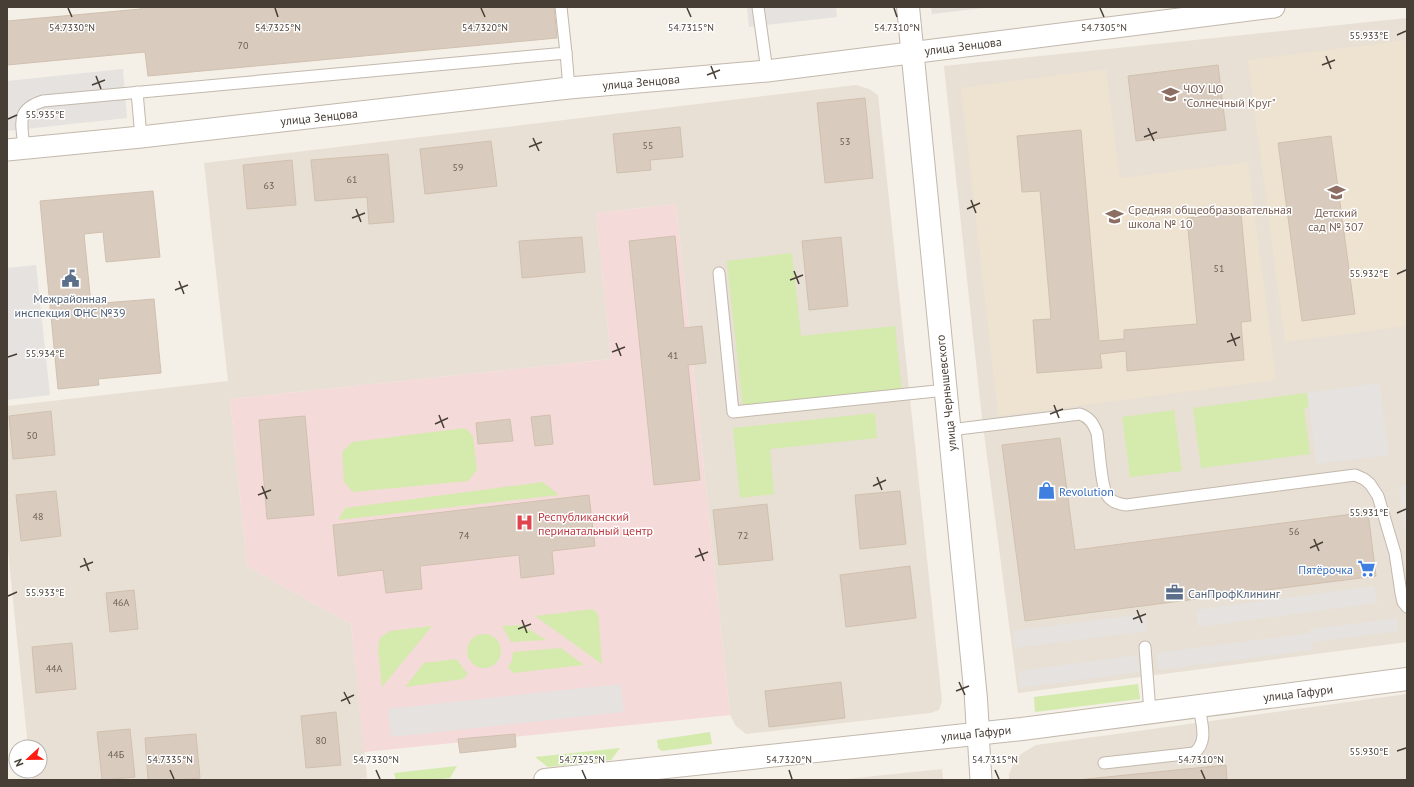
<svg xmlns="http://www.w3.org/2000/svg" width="1414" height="787" font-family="'PT Sans',sans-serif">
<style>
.residential{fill:#e8e0d4}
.industrial{fill:#e6e0db}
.education{fill:#eee2d0}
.medical{fill:#f5dada}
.green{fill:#d5eaad}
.parking{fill:#e5e2df}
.building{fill:#d9ccbe;stroke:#d1c0ae}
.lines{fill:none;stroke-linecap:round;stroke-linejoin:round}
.service-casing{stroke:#c3b8ac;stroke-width:13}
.minor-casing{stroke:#c3b8ac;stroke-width:23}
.tertiary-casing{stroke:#c3b8ac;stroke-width:24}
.service{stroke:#fff;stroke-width:11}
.minor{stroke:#fff;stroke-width:21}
.tertiary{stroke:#fff;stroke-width:22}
.ticks{fill:none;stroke:#473e35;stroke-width:1.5}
.labels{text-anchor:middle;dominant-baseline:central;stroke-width:3;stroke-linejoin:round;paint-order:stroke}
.number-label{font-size:10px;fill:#6c6257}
.street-label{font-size:12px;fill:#473e35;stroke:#fff}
.education-label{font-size:12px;fill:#785e54;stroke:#fff;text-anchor:start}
.service-label{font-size:12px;fill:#4e5e75;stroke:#fff}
.shop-label{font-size:12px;fill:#366cbe;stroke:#fff;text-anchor:start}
.health-label{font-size:12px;fill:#be3a42;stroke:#fff;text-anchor:start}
.ticks-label{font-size:10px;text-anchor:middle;fill:#473e35;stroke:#fff;stroke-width:3;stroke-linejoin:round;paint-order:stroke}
</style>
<rect width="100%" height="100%" fill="#f4efe7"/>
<g class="residential">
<polygon points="1407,18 1407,642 1018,693 982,418 944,66"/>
<polygon points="856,85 869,89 878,95 942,701 939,710 930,713 746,734 736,726 730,715 676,204 596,213 611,359 230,399 247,566 351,624 367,778 349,780 32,780 31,771 40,771 40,747 28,747 7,541 7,406 228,381 204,163"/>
<polygon points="1407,694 1407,780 1009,780 1009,774 1014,762 1021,754 1036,745"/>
<polygon points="942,769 943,780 837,780"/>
</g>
<polygon class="industrial" points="931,7 992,7 932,14"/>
<g class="education">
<polygon points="1407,40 1407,326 1285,342 1248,60"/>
<polygon points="1106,69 1120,178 1248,162 1276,380 998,416 961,88"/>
</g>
<polygon class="medical" points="676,204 730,715 364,752 351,624 247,566 230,399 611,359 596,213"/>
<g class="green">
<polygon points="792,253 801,336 895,326 902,392 743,409 727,261"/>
<polygon points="1307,393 1309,407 1304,408 1310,454 1201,468 1193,408"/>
<polygon points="1174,410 1182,471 1130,477 1122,417"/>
<polygon points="875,413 877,438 770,449 774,494 740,498 733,428"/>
<polygon points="465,428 473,436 477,470 468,481 353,492 344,482 342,452 352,442"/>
<polygon points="543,482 559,495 338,520 345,508"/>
<polygon points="593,609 598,614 602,664 535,616"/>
<polygon points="522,625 546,640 511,642 502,626"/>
<polygon points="432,626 382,687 378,649 380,638 390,631"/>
<circle cx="484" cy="651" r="17"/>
<polygon points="561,648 584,665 513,673 508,667 512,661 513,652"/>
<polygon points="456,659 468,674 463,679 405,687 424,663"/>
<polygon points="1138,684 1140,699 1035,712 1034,697"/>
<polygon points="710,732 712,744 662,751 658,748 657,740"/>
<polygon points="620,748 611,760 548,767 535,757"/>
<polygon points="457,766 450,778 430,780 396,780 394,773"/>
</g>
<g class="parking">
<polygon points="747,7 836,7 837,17 749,27"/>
<polygon points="123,69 127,118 7,131 7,81"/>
<polygon points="36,265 50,395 7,400 7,268"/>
<polygon points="1379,383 1389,455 1317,464 1307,393"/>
<polygon points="1407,485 1407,552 1399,486"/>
<polygon points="1374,586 1377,603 1198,627 1196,610"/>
<polygon points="1145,614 1147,631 1015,648 1013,631"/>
<polygon points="1397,618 1399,631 1312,642 1313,650 1158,670 1156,653 1310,633 1310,629"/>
<polygon points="1138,655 1140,672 1020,688 1018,671"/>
<polygon points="620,684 624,712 391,737 388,709"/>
</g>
<g class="building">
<polygon points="141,7 554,7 557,38 148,76 145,52 7,65 7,21 141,9"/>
<polygon points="1218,65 1226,130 1136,141 1128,76"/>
<polygon points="865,98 873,178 825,183 817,103"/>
<polygon points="680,127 683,157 650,160 651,170 617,173 613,134"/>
<polygon points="1081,130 1099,341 1124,339 1124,330 1197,324 1187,218 1241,213 1251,321 1241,322 1244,360 1127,371 1126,351 1100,354 1102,368 1037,373 1033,320 1051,319 1040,191 1022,192 1017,136"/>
<polygon points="1331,136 1355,314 1302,321 1278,143"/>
<polygon points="491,141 497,186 425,194 420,149"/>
<polygon points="388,154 394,222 369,224 367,197 315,201 311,160"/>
<polygon points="292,160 296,205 247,209 243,165"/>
<polygon points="153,191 160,257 106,262 103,232 84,234 91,304 154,299 161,373 98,379 99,385 58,389 40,201"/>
<polygon points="675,236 684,328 702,326 706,363 688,365 700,480 654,485 629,241"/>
<polygon points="582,237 585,272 522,278 519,241"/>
<polygon points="841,237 848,306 809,310 802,241"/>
<polygon points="51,411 55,455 13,459 9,416"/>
<polygon points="550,415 553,444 535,446 531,417"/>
<polygon points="305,416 314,515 267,519 259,420"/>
<polygon points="510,419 513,441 478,444 476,423"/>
<polygon points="1060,438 1075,550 1368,512 1376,576 1025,621 1002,445"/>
<polygon points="56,491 61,536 21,541 16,495"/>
<polygon points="900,491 906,544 860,549 855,495"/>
<polygon points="589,495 595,546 552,551 554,574 521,578 519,555 420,566 422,589 386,593 383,570 338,576 333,525"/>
<polygon points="767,504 773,560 719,565 713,510"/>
<polygon points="910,566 916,618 846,627 840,575"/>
<polygon points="134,590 138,629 110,632 106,593"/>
<polygon points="72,643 76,689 36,693 32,647"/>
<polygon points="841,682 845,718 769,727 765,691"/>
<polygon points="336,712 341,765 306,768 301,716"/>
<polygon points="130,729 135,777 102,780 97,732"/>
<polygon points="196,734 200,778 177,780 148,780 145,738"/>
<polygon points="515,734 516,747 460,753 458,739"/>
<polygon points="1226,765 1227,780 1077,780"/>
</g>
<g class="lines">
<defs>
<g id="service">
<polyline points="758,7 767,71"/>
<polyline points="566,53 569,88"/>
<polyline points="137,92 141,137"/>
<path d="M24,148c-2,-25 -9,-38 19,-47l523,-48 -5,-46"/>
<polyline points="719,273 733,412 946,390"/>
<path d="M950,430l130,-16c10,4 13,9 17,19 2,13 4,53 10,62 4,7 11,9 19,10l229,-30 9,4 6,5 8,12 17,57 6,40 2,9 4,5"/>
<polyline points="1145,647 1150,712"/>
<path d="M1104,763l90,-10c15,-11 7,-31 5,-47"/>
</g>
<g id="minor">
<polyline points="7,150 141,137 569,88 767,71 1274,7"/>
<polyline points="978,733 981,780"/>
</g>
<g id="tertiary">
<polyline points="908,7 976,699 978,733"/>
<polyline points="545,780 1022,729 1407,679"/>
</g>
</defs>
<use href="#service" class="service-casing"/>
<use href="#minor" class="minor-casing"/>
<use href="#tertiary" class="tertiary-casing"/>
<use href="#service" class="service"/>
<use href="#minor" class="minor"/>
<use href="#tertiary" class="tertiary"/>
</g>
<path class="ticks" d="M68,8l4,9M275,8l3,9M481,8l4,9M687,8l4,9M894,8l3,9M1100,8l4,9M1397,35l9,-4M1326,56l5,13M1322,65l13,-5M711,66l5,13M707,75l13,-5M96,76l5,13M92,85l13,-5M8,119l9,-4M1148,128l6,13M1144,137l13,-5M533,138l6,13M529,147l13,-5M971,200l5,13M356,209l5,13M967,209l13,-6M352,218l13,-5M794,271l5,13M1397,274l9,-4M790,280l13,-5M179,281l5,13M175,290l13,-5M1231,333l5,13M1227,342l13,-5M616,343l5,13M612,352l13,-5M8,357l9,-3M1054,405l5,13M1050,414l13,-5M439,415l5,13M435,424l13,-6M877,477l5,13M262,486l5,13M873,486l13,-6M258,495l13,-5M1397,513l9,-4M1314,539l5,12M699,548l5,13M1310,548l13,-6M695,557l13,-5M84,558l5,13M80,567l13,-5M8,596l9,-4M1137,610l5,13M1133,619l13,-5M522,620l5,13M518,629l13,-5M959,682l6,13M956,691l13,-5M344,692l6,12M341,701l13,-6M1397,751l9,-3M170,770l4,9M376,770l4,9M582,770l4,9M789,770l3,9M995,770l4,9M1201,770l4,9"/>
<defs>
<symbol id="school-bare" viewBox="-9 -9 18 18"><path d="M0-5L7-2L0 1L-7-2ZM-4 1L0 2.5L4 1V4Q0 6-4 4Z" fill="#8d6e63" stroke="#fff" stroke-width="2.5" paint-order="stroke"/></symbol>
<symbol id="civic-bare" viewBox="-9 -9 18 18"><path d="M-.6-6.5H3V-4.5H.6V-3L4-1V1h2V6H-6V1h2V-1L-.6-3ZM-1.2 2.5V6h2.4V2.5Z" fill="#5c6f8a" stroke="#fff" stroke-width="2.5" paint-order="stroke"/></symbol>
<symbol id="shop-bare" viewBox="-9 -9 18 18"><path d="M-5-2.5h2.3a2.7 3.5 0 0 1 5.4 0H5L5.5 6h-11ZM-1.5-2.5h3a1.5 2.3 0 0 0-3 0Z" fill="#3f7fe0" stroke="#fff" stroke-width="2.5" paint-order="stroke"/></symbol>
<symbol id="hospital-bare" viewBox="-9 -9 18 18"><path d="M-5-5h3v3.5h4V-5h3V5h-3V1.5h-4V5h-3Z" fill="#e0444e" stroke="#fff" stroke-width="2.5" paint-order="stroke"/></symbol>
<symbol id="supermarket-bare" viewBox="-9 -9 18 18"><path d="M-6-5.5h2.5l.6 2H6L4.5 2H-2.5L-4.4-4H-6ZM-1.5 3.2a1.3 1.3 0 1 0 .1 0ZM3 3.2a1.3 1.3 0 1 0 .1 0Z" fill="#3f7fe0" stroke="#fff" stroke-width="2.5" paint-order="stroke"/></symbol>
<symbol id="office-bare" viewBox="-9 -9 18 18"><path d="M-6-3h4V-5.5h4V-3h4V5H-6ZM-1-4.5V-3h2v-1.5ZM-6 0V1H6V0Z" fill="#5c6f8a" stroke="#fff" stroke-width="2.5" paint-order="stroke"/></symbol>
</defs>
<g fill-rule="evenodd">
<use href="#school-bare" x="1158" y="82" width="25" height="25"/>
<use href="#school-bare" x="1324" y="180" width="25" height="25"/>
<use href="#school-bare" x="1102" y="204" width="25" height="25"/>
<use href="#civic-bare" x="58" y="266" width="25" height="25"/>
<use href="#shop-bare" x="1034" y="478" width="25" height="25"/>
<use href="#hospital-bare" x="512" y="510" width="25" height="25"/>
<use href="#supermarket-bare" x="1354" y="556" width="25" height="25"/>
<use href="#office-bare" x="1162" y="580" width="25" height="25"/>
</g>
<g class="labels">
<g class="number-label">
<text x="243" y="45">70</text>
<text x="845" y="141">53</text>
<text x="648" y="145">55</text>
<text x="458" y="167">59</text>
<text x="352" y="179">61</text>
<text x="269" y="185">63</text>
<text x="1219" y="268">51</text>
<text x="673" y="355">41</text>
<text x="32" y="435">50</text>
<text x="38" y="516">48</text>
<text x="1294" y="531">56</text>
<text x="464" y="535">74</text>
<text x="743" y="535">72</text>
<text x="121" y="602">46А</text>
<text x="54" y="668">44А</text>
<text x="321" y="740">80</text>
<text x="116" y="754">44Б</text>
</g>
<g class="street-label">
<text transform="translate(963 46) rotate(-7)">улица Зенцова</text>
<text transform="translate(641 82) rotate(-5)">улица Зенцова</text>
<text transform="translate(319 117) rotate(-6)">улица Зенцова</text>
<text transform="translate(946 393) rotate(-96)">улица Чернышевского</text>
<text transform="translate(1298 693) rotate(-7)">улица Гафури</text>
<text transform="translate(976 733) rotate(-6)">улица Гафури</text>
</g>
<g class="education-label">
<text x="1183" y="88">ЧОУ ЦО<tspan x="1183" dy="14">"Солнечный Круг"</tspan></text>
<text x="1128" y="209">Средняя общеобразовательная<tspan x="1128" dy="14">школа № 10</tspan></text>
<text x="1336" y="212" text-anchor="middle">Детский<tspan x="1336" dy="14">сад № 307</tspan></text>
</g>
<g class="service-label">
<text x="70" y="298">Межрайонная<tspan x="70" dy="14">инспекция ФНС №39</tspan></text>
<text x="1188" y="593" text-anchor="start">СанПрофКлининг</text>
</g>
<g class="shop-label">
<text x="1059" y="491">Revolution</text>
<text x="1353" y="569" text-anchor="end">Пятёрочка</text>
</g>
<g class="health-label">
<text x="538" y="516">Республиканский<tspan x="538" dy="14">перинатальный центр</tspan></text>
</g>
</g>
<g class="ticks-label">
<text x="72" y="31">54.7330°N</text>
<text x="278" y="31">54.7325°N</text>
<text x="485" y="31">54.7320°N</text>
<text x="691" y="31">54.7315°N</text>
<text x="897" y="31">54.7310°N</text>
<text x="1104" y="31">54.7305°N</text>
<text x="1369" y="39">55.933°E</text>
<text x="45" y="118">55.935°E</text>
<text x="1369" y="277">55.932°E</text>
<text x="45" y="357">55.934°E</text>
<text x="1369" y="516">55.931°E</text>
<text x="45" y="596">55.933°E</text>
<text x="1369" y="755">55.930°E</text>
<text x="170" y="763">54.7335°N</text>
<text x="376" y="763">54.7330°N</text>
<text x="582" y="763">54.7325°N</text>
<text x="789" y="763">54.7320°N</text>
<text x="995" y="763">54.7315°N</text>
<text x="1201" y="763">54.7310°N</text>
</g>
<rect width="1414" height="787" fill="none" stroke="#473e35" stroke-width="16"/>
<g transform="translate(28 759) rotate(248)"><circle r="19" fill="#ffffff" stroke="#b5b2ae"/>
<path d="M0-3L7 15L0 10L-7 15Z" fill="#ff1d13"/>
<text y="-6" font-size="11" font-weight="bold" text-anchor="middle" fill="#473e35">N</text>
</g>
</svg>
